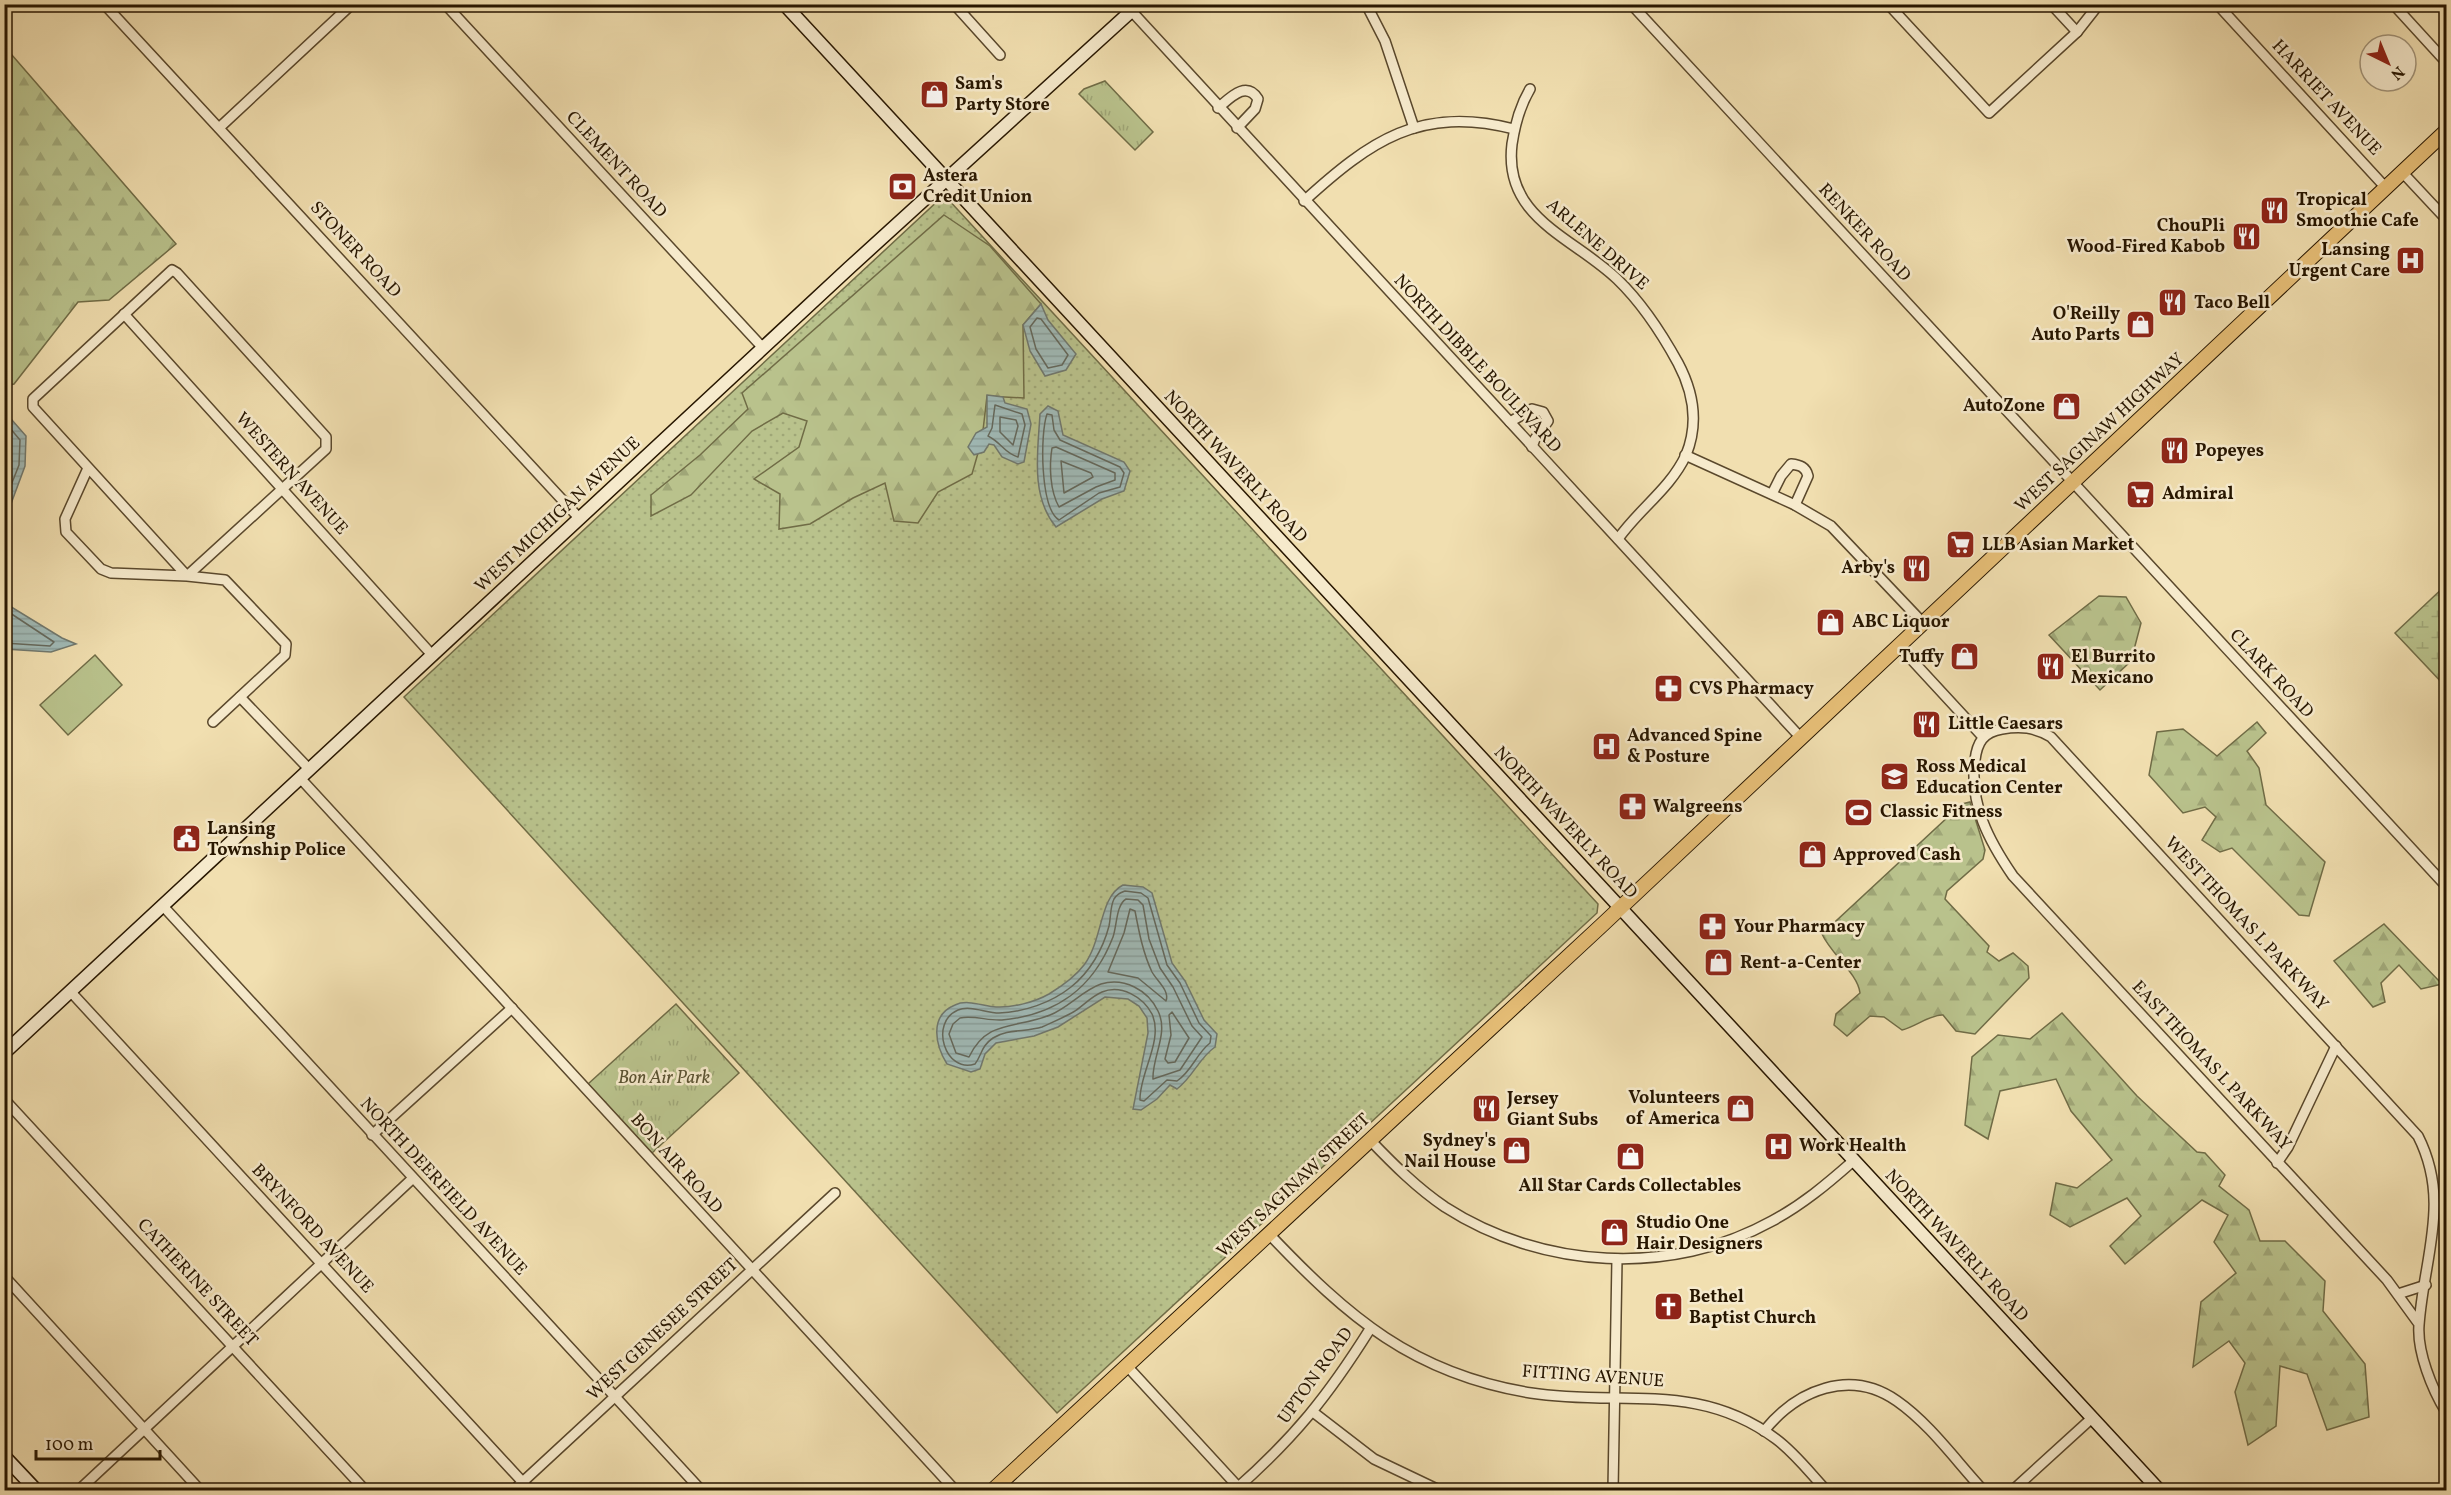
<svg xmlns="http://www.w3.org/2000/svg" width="2451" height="1495" font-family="Vollkorn,serif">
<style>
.grass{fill:url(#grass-dots);stroke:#706c46;stroke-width:1.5}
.forest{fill:url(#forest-firs);stroke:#706c46;stroke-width:1.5}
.wetland{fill:url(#wetland-marsh);stroke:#706c46;stroke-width:1.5}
.park{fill:url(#park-tufts);stroke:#706c46;stroke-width:1.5}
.pitch{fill:#b9c28c;stroke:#706c46;stroke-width:1.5}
.water{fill:url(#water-rules);stroke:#70786e;stroke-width:1.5}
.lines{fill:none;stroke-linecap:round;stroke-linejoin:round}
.shore{stroke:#64685c;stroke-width:1.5}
.street-casing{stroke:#5a482c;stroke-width:12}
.secondary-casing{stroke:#271600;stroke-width:15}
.primary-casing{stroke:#271600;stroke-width:16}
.street{stroke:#f6eacc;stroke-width:9}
.secondary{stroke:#f6eacc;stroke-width:12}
.primary{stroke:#e8c078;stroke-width:14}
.labels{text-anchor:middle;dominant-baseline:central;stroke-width:5;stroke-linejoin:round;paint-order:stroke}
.poi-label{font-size:18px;font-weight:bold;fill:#271600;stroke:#f6eacc;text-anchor:start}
.street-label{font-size:18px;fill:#271600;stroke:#f6eacc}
.park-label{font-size:18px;font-style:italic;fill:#5a5231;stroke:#f6eacc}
</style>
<defs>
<pattern id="grass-dots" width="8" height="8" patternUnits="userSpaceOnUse" patternTransform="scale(1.5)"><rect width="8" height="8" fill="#b9c28c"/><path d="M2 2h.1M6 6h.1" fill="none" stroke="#9fa677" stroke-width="1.8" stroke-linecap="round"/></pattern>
<pattern id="forest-firs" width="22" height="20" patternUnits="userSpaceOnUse" patternTransform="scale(1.5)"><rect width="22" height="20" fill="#b9c28c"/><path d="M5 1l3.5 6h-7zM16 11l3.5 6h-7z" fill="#9fa677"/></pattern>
<pattern id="wetland-marsh" width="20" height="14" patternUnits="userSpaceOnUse" patternTransform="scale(1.5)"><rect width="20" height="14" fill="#b9c28c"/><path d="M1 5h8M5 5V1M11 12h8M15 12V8" fill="none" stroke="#9fa677"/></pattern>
<pattern id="park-tufts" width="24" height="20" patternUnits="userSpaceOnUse" patternTransform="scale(1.5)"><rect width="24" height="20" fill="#b9c28c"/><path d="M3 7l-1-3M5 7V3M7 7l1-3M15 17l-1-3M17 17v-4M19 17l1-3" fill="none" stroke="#9fa677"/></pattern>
<pattern id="water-rules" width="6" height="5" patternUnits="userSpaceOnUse" patternTransform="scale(1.5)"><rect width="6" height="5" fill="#a0bab7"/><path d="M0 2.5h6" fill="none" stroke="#8a9f9c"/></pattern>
</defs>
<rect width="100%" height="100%" fill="#f1dfb0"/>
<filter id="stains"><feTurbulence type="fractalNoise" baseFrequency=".00333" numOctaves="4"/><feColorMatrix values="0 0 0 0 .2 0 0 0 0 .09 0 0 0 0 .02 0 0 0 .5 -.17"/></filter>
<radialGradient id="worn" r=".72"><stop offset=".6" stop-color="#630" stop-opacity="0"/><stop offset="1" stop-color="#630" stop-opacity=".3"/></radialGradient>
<polygon class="grass" points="946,197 1598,904 1597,913 1057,1413 404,697 941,198"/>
<g class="forest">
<polygon points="5,47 176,244 109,300 78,302 14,384 5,386"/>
<polygon points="944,215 990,246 1041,304 1023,325 1024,398 987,396 982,439 972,474 938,492 918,523 894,521 885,483 853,498 810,524 779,529 780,494 754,479 799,447 807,421 783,413 752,431 691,495 651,516 651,495 700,455 748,409 742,393"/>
<polygon points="2099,596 2126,597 2141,623 2131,661 2100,690 2049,635"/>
<polygon points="2257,722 2266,733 2247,751 2259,768 2266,805 2325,862 2309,916 2299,915 2232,848 2220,852 2202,840 2216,817 2205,807 2183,813 2149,775 2157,732 2183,729 2217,756"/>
<path d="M1970,802l15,48 -2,9 -36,32 -2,8 44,47 -2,6 12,9 14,-8 15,13 1,12 -54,56 -19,-3 -13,-16c-12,-1 -28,12 -41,15l-18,-13 -14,-1 -23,20 -13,-11 2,-11 24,-21c-2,-19 -29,-39 -38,-59l140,-130z"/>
<polygon points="2384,924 2442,984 2421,989 2399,965 2381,983 2385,1002 2373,1007 2334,961"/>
<polygon points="2062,1013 2137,1096 2197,1152 2205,1153 2225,1175 2219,1186 2249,1210 2260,1241 2285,1241 2325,1281 2323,1311 2365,1364 2369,1417 2327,1430 2307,1374 2280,1366 2276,1426 2248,1445 2235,1392 2245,1363 2229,1341 2193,1367 2201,1302 2236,1273 2214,1242 2228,1215 2202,1200 2125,1264 2110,1246 2141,1216 2127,1198 2070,1227 2050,1215 2056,1183 2077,1188 2112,1160 2071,1111 2056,1079 2000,1091 1988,1139 1965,1125 1972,1057 1998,1035 2030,1039"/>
</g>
<polygon class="wetland" points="2446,585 2446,687 2395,633"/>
<g class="park">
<polygon points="1105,81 1153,132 1135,150 1079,94 1084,89"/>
<polygon points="676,1004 739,1073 652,1153 588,1084"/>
</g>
<polygon class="pitch" points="95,655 122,685 68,735 40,705"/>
<g class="water">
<polygon points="1041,304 1048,320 1076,354 1066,370 1045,376 1030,351 1023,325"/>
<polygon points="987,395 1003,397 1005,403 1027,409 1031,424 1024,462 1018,464 1002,457 994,445 989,444 984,452 974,455 968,447 976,433 987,427"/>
<path d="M1048,406l10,5 5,24 61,27 6,9 -6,20 -22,8 -46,28c-26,-31 -18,-76 -16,-113z"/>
<polygon points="5,412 26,436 25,466 5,520"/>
<polygon points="5,589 8,605 62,638 76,644 51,652 5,649"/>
<path d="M1123,885l20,2 9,6 20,70 13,18 19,39 13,14 -2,13c-16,11 -22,30 -38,42l-7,-4 -13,14 -16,11 -8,-1 15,-76 -1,-15 -8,-12 -11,-7 -23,-2 -47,30 -24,9 -38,7 -11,11 -5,15 -9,3 -24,-8c-11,-18 -19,-48 8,-59 12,-6 28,1 41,2 16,1 39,-5 53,-13 13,-8 26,-17 35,-29 19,-25 15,-68 39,-80z"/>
</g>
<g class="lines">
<g class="shore">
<polygon points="1037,318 1041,319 1068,355 1062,365 1048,368 1036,349 1030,327"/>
<path d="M995,405l27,9 3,11 -7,32c-14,-4 -16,-14 -30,-21l4,-8z"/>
<path d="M1047,414l5,1 2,15 6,10 60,27 4,6 -4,14 -21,6 -40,27c-19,-12 -19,-86 -12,-106z"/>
<polygon points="1000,417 1016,420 1018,426 1013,445 1000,432"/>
<polyline points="4,421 20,440 19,465 4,503"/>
<path d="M1056,447l59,26v7l-19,7 -37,20c-9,-16 -10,-41 -7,-59z"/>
<polygon points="1061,461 1091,473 1093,477 1064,493"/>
<polyline points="4,609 54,642 50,646 4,643"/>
<path d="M1125,891l16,2 7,5 19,67 13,18 19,40 12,13 -1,7c-14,11 -18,28 -33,38l-10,-1 -23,21 -4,-1c-1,-26 24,-60 12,-86 -9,-17 -31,-30 -50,-22 -10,4 -18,13 -27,19 -10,6 -22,11 -33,16 -16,5 -35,2 -49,11 -12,8 -11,17 -18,26 -30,10 -46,-42 -17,-54 12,-5 28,3 41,3 25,-1 52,-10 72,-26 19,-15 32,-38 38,-61 2,-9 1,-19 5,-27 3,-5 6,-6 11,-8z"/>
<path d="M1126,899l12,1 5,5 6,34 11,29 13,19 19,39 10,11 -22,33 -27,9c-1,-22 16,-46 5,-68 -10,-21 -34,-34 -57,-27 -18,6 -33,24 -51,31 -34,14 -63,4 -81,42l-13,-4 -7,-19 4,-10 7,-6c14,-3 28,3 42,2 54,-5 91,-31 111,-83 4,-11 3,-32 13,-38z"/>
<path d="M1130,909l5,2c4,21 8,42 17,61 5,9 18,19 14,29l-28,-23 -30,-6 16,-39z"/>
<polygon points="1172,1012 1189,1038 1175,1062 1168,1063 1165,1059 1171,1035 1169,1015"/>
</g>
<defs>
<g id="street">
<polyline points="104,4 580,519"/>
<polyline points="445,4 763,348"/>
<polyline points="954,4 1000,55"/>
<polyline points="1125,4 1801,738"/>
<polyline points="1366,4 1385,41 1414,128"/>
<polyline points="1631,4 2446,886"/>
<polyline points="1888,4 1989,113 2077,32 2099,4"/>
<polyline points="2051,4 2077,32"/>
<polyline points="2217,4 2386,188"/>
<polyline points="2393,4 2446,62"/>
<path d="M1530,89c-10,17 -15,35 -18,55 -9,74 61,93 105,135 26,25 44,53 61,84 16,30 21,60 8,92 -16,34 -47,54 -68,84"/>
<path d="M1218,108c12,-10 28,-28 40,-9l-3,10 -18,19"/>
<polyline points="219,128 352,4"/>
<polyline points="2403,173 2446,219"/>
<path d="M1304,201c66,-60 116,-96 210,-72"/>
<polyline points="124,314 433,656"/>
<polyline points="1510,422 1532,409 1543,412 1548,421 1535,439 1532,447"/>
<polyline points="1685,455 1795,505 1831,526 1923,623"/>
<polyline points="88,468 65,519 66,532 101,569 111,573 187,576 326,449 326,437 177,273 172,270 33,399 33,407 187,576 225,580 286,644 285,655 213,722"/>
<path d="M1772,494l9,-18 10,-12c9,1 15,3 17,12l-13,29"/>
<polyline points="1899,646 1983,737"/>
<polyline points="240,697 310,770"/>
<polyline points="301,779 955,1490"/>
<polyline points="162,905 701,1490"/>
<polyline points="70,991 530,1490"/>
<polyline points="4,1099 365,1490"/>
<polyline points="372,1135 512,1008"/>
<path d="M1370,1140c23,24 47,48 75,67 96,62 226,70 327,14 30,-16 55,-37 80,-59"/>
<polyline points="2277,1163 2288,1147 2336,1046"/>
<path d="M1269,1234c79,83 144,140 262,159 88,14 166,-13 245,46 19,14 34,34 50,51"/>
<polyline points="4,1276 200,1490"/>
<polyline points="2398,1294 2426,1285"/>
<path d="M2419,1324l-32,-44 -374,-404c-24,-35 -44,-72 -38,-116 2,-17 8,-28 27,-31 18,-3 33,-2 49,8l367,399c33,65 6,120 1,189 -2,27 13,64 27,87"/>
<polyline points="1127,1366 1241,1490"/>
<polyline points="1313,1412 1374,1459 1439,1490"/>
<path d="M1764,1431c33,-41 86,-63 133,-30 33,23 59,60 86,89"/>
<polyline points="79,1490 412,1179"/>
<polyline points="514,1490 835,1193"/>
<path d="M1235,1490c59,-52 93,-94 135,-161"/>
<polyline points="1613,1490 1617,1259"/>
<polyline points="2013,1490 2092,1418"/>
</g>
<g id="secondary">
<polyline points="784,4 2159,1490"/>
<polyline points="4,1053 849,268 1139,4"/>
<polyline points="4,1456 36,1490"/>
</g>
<polyline id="primary" points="993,1490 1601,926 2446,131"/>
</defs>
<use href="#street" class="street-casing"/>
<use href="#secondary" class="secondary-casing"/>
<use href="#primary" class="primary-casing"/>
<use href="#street" class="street"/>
<use href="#secondary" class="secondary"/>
<use href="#primary" class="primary"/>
</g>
<defs>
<symbol id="shop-square" viewBox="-11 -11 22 22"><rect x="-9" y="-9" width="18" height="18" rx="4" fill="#8f2418" stroke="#f6eacc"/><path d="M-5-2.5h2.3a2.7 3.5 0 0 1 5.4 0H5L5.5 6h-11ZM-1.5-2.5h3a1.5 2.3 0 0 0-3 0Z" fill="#fff"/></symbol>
<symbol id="bank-square" viewBox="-11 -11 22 22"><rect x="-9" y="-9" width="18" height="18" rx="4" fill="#8f2418" stroke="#f6eacc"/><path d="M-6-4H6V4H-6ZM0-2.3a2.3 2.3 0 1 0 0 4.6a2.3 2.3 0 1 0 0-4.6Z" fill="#fff"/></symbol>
<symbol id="restaurant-square" viewBox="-11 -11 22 22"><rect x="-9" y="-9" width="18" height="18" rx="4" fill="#8f2418" stroke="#f6eacc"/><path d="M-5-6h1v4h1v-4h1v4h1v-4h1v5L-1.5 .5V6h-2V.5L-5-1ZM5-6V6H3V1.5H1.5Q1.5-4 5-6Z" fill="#fff"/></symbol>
<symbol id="hospital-square" viewBox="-11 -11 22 22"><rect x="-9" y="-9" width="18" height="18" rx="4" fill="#8f2418" stroke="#f6eacc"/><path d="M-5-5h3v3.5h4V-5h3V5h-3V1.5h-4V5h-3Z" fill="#fff"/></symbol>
<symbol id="supermarket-square" viewBox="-11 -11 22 22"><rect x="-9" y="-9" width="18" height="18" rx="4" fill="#8f2418" stroke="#f6eacc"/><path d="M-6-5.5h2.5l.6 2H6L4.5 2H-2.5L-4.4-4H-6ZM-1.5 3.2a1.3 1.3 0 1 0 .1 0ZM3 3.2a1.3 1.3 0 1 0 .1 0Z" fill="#fff"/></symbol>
<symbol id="pharmacy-square" viewBox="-11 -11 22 22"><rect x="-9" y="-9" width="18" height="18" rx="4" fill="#8f2418" stroke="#f6eacc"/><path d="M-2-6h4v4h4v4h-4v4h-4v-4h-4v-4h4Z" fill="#fff"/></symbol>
<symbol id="school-square" viewBox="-11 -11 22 22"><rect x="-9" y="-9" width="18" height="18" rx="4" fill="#8f2418" stroke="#f6eacc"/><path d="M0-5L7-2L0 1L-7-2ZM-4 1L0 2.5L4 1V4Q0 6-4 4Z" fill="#fff"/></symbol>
<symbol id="stadium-square" viewBox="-11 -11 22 22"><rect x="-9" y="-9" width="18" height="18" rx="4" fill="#8f2418" stroke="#f6eacc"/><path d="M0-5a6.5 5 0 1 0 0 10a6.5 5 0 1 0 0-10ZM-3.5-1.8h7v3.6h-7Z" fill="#fff"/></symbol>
<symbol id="civic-square" viewBox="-11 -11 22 22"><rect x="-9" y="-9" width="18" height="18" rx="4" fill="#8f2418" stroke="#f6eacc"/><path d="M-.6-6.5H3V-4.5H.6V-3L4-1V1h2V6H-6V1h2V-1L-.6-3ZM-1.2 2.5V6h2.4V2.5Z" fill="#fff"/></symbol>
<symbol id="church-square" viewBox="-11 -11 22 22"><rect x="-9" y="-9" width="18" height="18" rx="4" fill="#8f2418" stroke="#f6eacc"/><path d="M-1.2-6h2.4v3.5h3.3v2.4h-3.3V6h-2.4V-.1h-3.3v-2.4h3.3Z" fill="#fff"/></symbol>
</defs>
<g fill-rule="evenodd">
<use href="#shop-square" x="918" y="78" width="33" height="33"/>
<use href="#bank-square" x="886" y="170" width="33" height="33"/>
<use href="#restaurant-square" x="2258" y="194" width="33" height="33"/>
<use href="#restaurant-square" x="2230" y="220" width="33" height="33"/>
<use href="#hospital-square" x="2394" y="244" width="33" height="33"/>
<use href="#restaurant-square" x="2156" y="286" width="33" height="33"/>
<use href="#shop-square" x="2124" y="308" width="33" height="33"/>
<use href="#shop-square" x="2050" y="390" width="33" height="33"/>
<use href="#restaurant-square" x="2158" y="434" width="33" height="33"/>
<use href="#supermarket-square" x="2124" y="478" width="33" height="33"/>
<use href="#supermarket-square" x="1944" y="528" width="33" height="33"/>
<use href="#restaurant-square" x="1900" y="552" width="33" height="33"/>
<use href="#shop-square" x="1814" y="606" width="33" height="33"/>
<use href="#shop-square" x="1948" y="640" width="33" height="33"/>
<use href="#restaurant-square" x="2034" y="650" width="33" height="33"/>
<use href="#pharmacy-square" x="1652" y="672" width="33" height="33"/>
<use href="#restaurant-square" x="1910" y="708" width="33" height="33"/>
<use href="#hospital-square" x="1590" y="730" width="33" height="33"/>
<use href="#school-square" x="1878" y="760" width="33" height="33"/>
<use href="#pharmacy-square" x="1616" y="790" width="33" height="33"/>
<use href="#stadium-square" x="1842" y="796" width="33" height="33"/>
<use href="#civic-square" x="170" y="822" width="33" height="33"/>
<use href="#shop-square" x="1796" y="838" width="33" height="33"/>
<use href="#pharmacy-square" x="1696" y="910" width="33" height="33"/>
<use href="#shop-square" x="1702" y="946" width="33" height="33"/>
<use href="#shop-square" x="1724" y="1092" width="33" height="33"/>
<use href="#restaurant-square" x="1470" y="1092" width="33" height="33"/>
<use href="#hospital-square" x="1762" y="1130" width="33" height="33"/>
<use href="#shop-square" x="1500" y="1134" width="33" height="33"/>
<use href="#shop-square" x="1614" y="1140" width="33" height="33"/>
<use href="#shop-square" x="1598" y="1216" width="33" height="33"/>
<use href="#church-square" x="1652" y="1290" width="33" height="33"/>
</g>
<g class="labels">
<g class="poi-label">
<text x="955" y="84">Sam's<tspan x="955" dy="21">Party Store</tspan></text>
<text x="923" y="176">Astera<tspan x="923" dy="21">Credit Union</tspan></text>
<text x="2296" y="200">Tropical<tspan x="2296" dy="21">Smoothie Cafe</tspan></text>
<text x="2225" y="226" text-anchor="end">ChouPli<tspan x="2225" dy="21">Wood-Fired Kabob</tspan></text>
<text x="2390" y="250" text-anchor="end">Lansing<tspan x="2390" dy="21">Urgent Care</tspan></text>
<text x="2194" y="303">Taco Bell</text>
<text x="2120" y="314" text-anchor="end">O'Reilly<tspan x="2120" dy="21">Auto Parts</tspan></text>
<text x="2045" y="406" text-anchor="end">AutoZone</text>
<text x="2195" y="451">Popeyes</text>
<text x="2162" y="494">Admiral</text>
<text x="1982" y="545">LLB Asian Market</text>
<text x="1895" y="568" text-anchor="end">Arby's</text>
<text x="1852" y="622">ABC Liquor</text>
<text x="1944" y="657" text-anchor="end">Tuffy</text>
<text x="2071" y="657">El Burrito<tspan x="2071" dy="21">Mexicano</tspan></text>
<text x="1689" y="689">CVS Pharmacy</text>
<text x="1948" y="724">Little Caesars</text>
<text x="1627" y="736">Advanced Spine<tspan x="1627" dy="21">&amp; Posture</tspan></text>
<text x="1916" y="767">Ross Medical<tspan x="1916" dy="21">Education Center</tspan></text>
<text x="1653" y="807">Walgreens</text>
<text x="1880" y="812">Classic Fitness</text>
<text x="207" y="829">Lansing<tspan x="207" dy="21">Township Police</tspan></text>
<text x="1833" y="855">Approved Cash</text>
<text x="1734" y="927">Your Pharmacy</text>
<text x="1740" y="963">Rent-a-Center</text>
<text x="1720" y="1098" text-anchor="end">Volunteers<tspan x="1720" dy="21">of America</tspan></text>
<text x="1507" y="1099">Jersey<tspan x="1507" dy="21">Giant Subs</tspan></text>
<text x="1496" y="1141" text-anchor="end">Sydney's<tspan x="1496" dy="21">Nail House</tspan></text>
<text x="1799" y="1146">Work Health</text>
<text x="1630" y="1186" text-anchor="middle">All Star Cards Collectables</text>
<text x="1636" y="1223">Studio One<tspan x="1636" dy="21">Hair Designers</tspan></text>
<text x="1689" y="1297">Bethel<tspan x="1689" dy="21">Baptist Church</tspan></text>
</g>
<g class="street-label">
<text transform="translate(2326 98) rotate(47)">HARRIET AVENUE</text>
<text transform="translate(616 165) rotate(47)">CLEMENT ROAD</text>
<text transform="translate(1864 233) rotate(47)">RENKER ROAD</text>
<text transform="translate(1597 245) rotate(41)">ARLENE DRIVE</text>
<text transform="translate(355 250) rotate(47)">STONER ROAD</text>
<text transform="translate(1477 364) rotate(47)">NORTH DIBBLE BOULEVARD</text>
<text transform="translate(2100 433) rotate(-43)">WEST SAGINAW HIGHWAY</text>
<text transform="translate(1235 467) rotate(47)">NORTH WAVERLY ROAD</text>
<text transform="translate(291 474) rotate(48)">WESTERN AVENUE</text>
<text transform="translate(558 515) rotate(-43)">WEST MICHIGAN AVENUE</text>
<text transform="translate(2271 674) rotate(47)">CLARK ROAD</text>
<text transform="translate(1565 823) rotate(47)">NORTH WAVERLY ROAD</text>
<text transform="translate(2246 924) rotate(47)">WEST THOMAS L PARKWAY</text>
<text transform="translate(2211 1066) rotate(47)">EAST THOMAS L PARKWAY</text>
<text transform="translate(676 1164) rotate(48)">BON AIR ROAD</text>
<text transform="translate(1294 1186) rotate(-43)">WEST SAGINAW STREET</text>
<text transform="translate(443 1187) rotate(47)">NORTH DEERFIELD AVENUE</text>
<text transform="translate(312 1229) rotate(47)">BRYNFORD AVENUE</text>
<text transform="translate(1956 1246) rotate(47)">NORTH WAVERLY ROAD</text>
<text transform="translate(197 1283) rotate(47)">CATHERINE STREET</text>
<text transform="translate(663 1330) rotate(-43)">WEST GENESEE STREET</text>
<text transform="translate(1316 1376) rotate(-54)">UPTON ROAD</text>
<text transform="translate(1593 1377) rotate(4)">FITTING AVENUE</text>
</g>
<g class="park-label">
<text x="664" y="1078">Bon Air Park</text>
</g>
</g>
<rect width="2451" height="1495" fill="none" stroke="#f1dfb0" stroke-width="24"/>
<rect x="6" y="6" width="2439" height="1483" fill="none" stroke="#271600" stroke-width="3"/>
<rect x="12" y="12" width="2427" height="1471" fill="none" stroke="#271600" stroke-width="1.5"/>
<g transform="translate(2388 63) rotate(137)"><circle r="28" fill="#f6eacc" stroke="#a3957a" stroke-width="1.5"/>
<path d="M0-4.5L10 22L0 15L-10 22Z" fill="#8f2418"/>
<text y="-9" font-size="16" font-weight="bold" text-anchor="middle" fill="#271600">N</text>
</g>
<path d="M36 1450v9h124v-9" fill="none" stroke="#271600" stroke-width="3"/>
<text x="45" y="1450" font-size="18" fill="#271600" stroke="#f6eacc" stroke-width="4.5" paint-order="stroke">100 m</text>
<rect width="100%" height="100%" filter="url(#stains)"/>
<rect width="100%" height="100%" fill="url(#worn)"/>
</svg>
